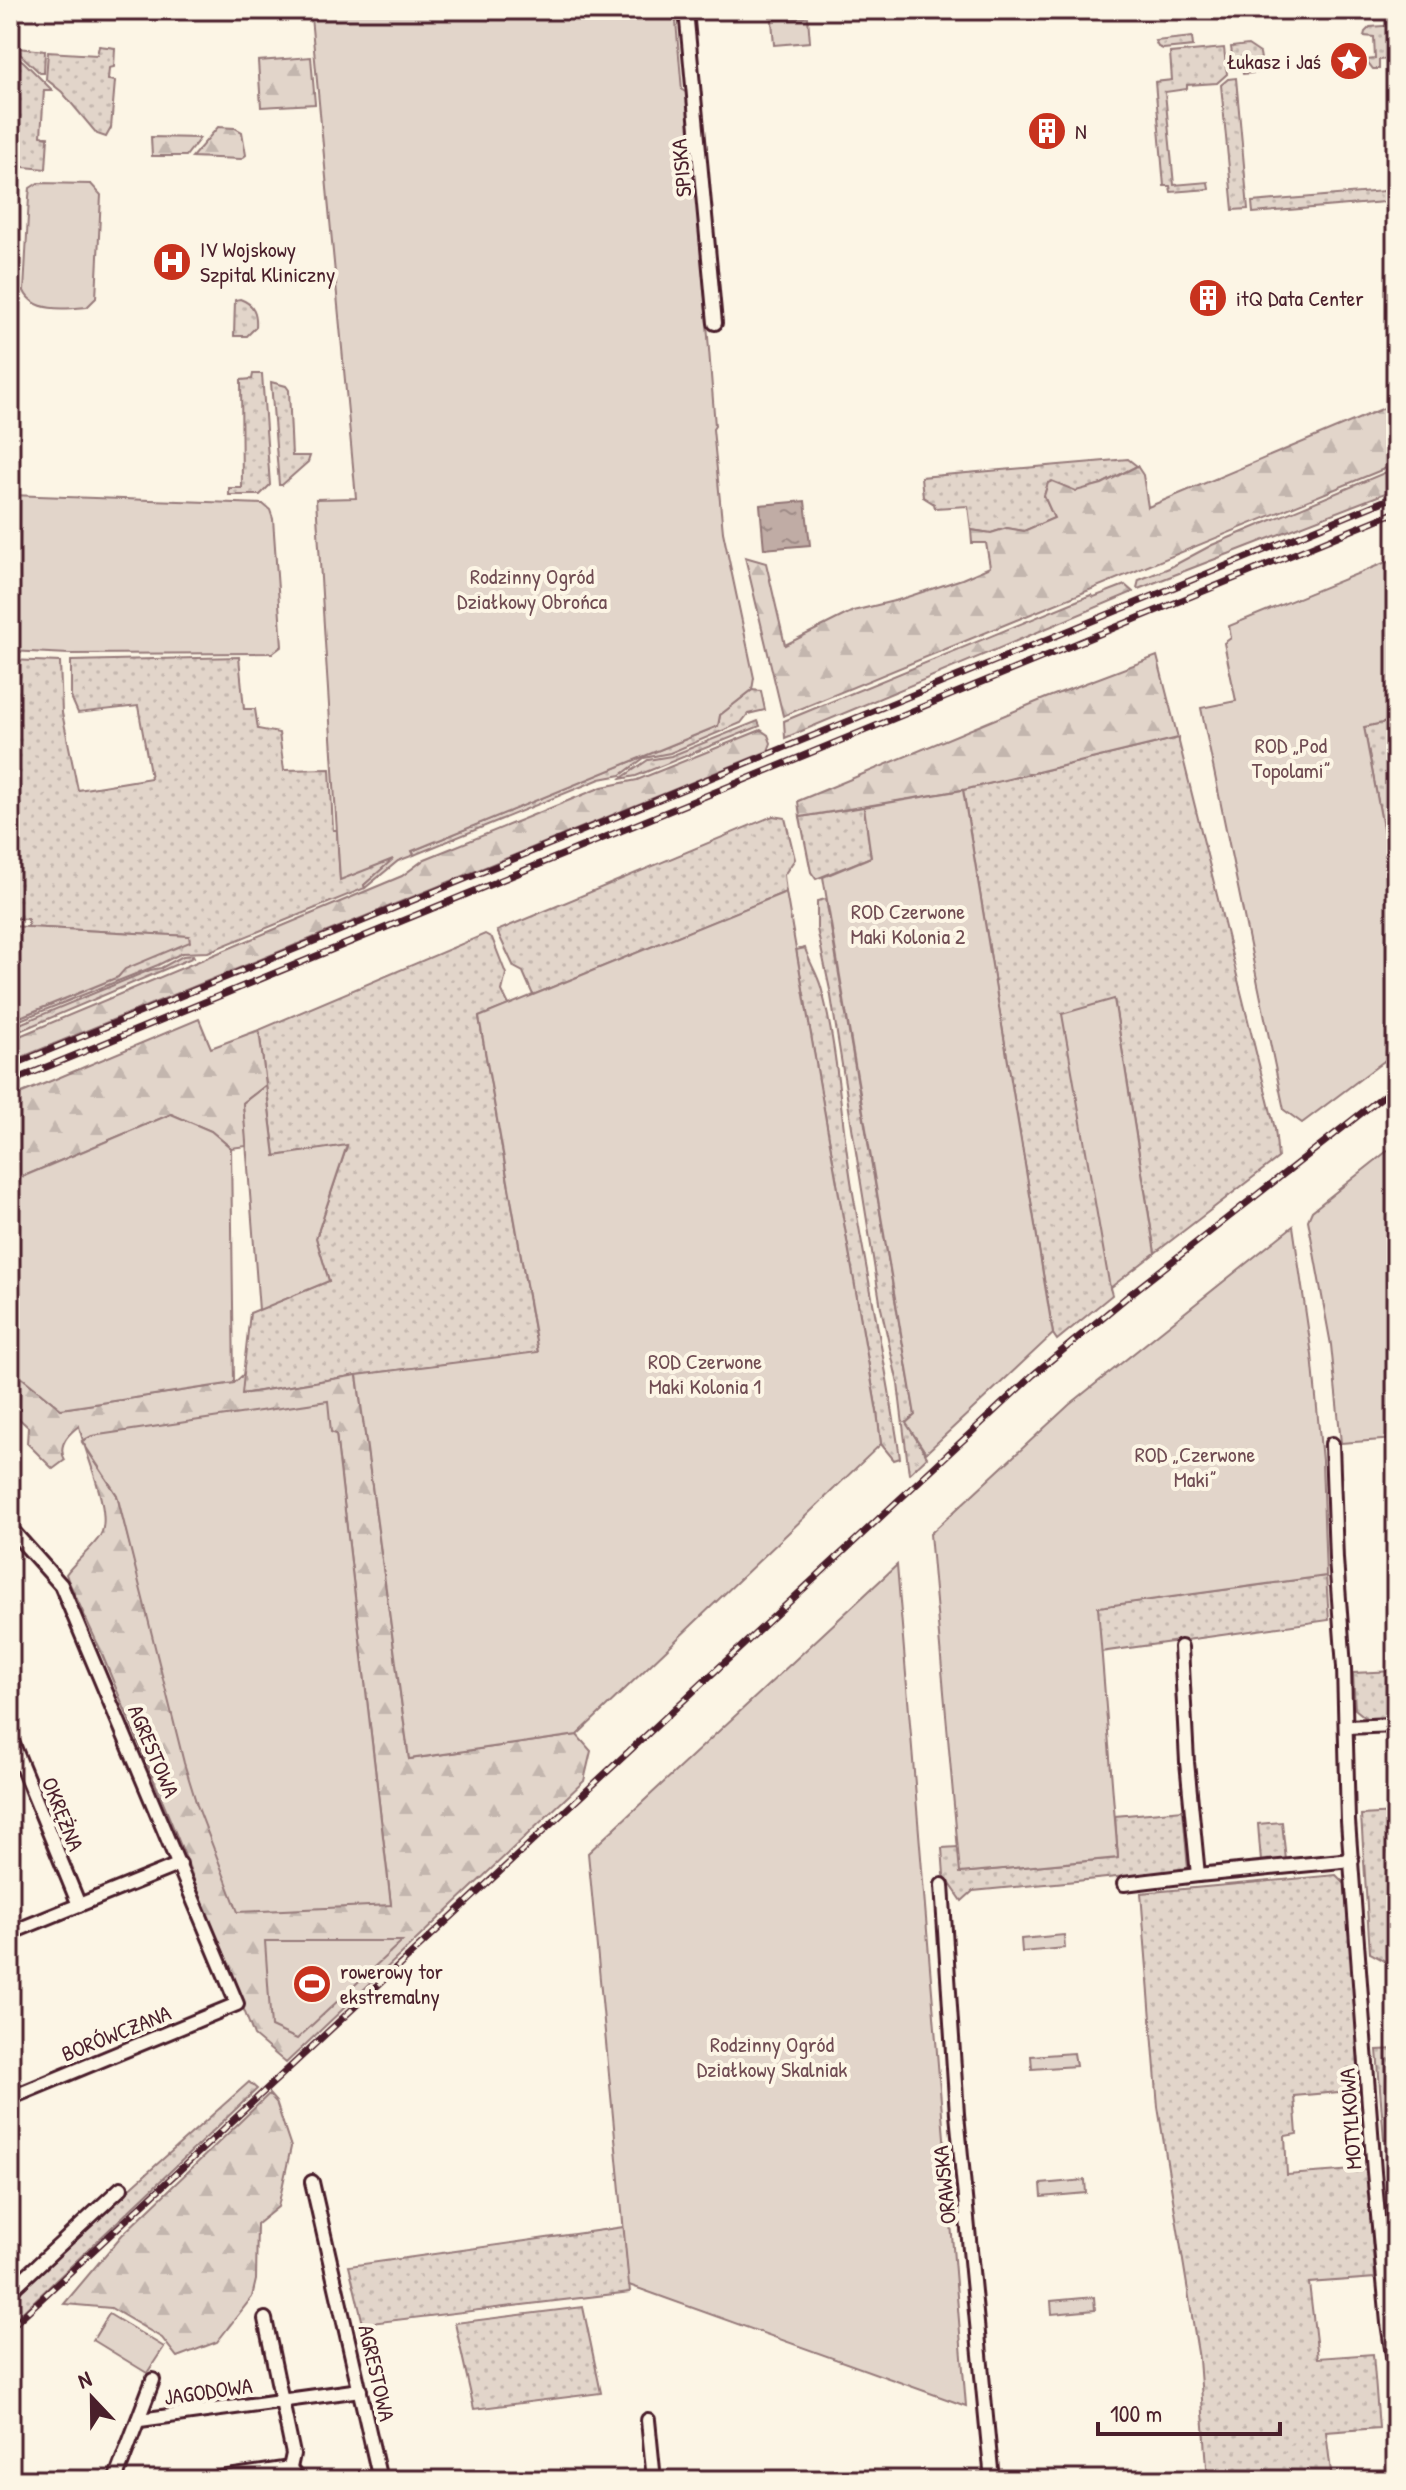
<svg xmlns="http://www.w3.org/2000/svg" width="1406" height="2490" font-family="'Patrick Hand',sans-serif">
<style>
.grass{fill:url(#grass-dots);stroke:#967a7a;stroke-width:2}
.forest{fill:url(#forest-firs);stroke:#967a7a;stroke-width:2;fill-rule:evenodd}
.green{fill:#e2d5ca;stroke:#967a7a;stroke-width:2}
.water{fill:url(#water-ripples);stroke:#917474;stroke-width:2}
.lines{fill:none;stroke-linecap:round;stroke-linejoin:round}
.street-casing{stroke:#4a1f2b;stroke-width:18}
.street{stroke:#fcf5e5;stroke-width:12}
.rail-casing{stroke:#4a1f2b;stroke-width:7}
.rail{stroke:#fcf5e5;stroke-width:4;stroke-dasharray:12;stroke-linecap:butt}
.labels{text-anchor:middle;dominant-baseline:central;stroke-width:8;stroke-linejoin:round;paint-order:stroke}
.poi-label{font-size:22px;fill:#4a1f2b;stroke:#fcf5e5;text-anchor:start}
.street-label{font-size:22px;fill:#4a1f2b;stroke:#fcf5e5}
.park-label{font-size:22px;fill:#704c53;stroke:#fcf5e5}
</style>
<defs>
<pattern id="grass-dots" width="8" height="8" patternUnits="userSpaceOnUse" patternTransform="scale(2)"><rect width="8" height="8" fill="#e2d5ca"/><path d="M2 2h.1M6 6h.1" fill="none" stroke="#c3b6ae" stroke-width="1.8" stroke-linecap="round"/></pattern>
<pattern id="forest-firs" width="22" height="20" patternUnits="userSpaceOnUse" patternTransform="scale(2)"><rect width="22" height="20" fill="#e2d5ca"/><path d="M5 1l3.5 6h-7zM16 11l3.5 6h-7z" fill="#c3b6ae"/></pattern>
<pattern id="water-ripples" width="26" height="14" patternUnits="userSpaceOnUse" patternTransform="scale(2)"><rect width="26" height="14" fill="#c0aca5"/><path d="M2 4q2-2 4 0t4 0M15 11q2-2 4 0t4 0" fill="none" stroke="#9e8b87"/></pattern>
</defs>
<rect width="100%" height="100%" fill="#fcf5e5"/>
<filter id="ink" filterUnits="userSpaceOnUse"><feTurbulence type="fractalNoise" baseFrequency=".0125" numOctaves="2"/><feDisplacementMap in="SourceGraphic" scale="16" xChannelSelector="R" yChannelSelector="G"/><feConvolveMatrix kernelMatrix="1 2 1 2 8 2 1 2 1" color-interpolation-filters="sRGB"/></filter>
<g filter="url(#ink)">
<g class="grass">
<polygon points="1396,25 1396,58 1379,60 1379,69 1373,69 1366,60 1375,59 1374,37 1364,36 1365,32 1370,27"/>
<polygon points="1192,37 1193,46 1163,49 1158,47 1155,41"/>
<polygon points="1248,45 1260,53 1263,72 1243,74 1242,67 1248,66 1250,61 1247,56 1241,57 1239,62 1233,61 1231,47"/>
<polygon points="99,46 115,48 114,67 109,68 108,80 115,81 111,128 106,137 97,134 62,92 46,79 48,52 97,55"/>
<polygon points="18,48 45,51 44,73 40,73 18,52"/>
<polygon points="1224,48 1227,74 1217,83 1187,85 1187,89 1165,92 1174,185 1208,182 1209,189 1171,192 1170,186 1164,186 1155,82 1172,80 1170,53"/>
<polygon points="17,58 23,61 52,90 44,90 41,136 48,137 46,169 12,166"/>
<polygon points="1236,78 1248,209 1233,210 1221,85 1228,79"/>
<polygon points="1396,190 1396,201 1253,213 1252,202"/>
<path d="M240,299c14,5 17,14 16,28l-9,9h-13l1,-36z"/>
<polygon points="253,374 262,374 270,485 260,495 229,495 229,488 242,488 241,380 252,379"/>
<polygon points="271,382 286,386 289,390 292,456 310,456 308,462 282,485 279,485"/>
<polygon points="1128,459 1137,466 1102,484 1075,492 1048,483 1044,496 1054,518 1024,531 1007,528 991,533 971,530 968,506 935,508 934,504 923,497 921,477"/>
<polygon points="239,657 244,709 255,709 258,729 279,733 284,770 330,769 333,830 337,830 340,879 395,858 364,885 365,888 208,952 182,953 158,965 10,1024 10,1021 118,977 124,969 188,936 28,927 28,919 10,918 10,660 60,662 62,713 78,790 151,778 138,706 78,713 71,697 71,661"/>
<polygon points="752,690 761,691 765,710 748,714 741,723 670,753 644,758 621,775 600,779 414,855 412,851 718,726 720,715"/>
<polygon points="1396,720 1396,897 1364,727"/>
<polygon points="758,721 760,726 636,776 620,779 648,760 671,756"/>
<polygon points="1178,738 1275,1129 1278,1158 1155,1253 1114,999 1110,1288 1112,1295 1057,1340 1053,1334 963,790"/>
<polygon points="864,807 871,857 816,879 811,872 800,817"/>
<polygon points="773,816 785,818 795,859 784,875 786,892 533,995 523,972 514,967 497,931"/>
<polygon points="826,899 915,1415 907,1423 927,1457 909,1474 898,1384 881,1308 830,990 817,929 817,901"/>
<polygon points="485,934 492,938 506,974 502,991 509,1005 479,1017 538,1353 357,1375 241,1394 250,1313 329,1281 316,1238 347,1146 275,1156 259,1030"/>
<path d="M805,948c4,14 12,25 16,39 18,65 20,139 32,206 15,88 34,176 47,265l-6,2 -13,-16 -4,-32 -81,-462z"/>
<polygon points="183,956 193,955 194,957 10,1035 10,1028 150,970 161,968"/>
<polygon points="1326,1576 1329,1620 1100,1652 1097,1607"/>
<polygon points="1396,1671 1396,1717 1366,1718 1355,1709 1353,1673"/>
<polygon points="1183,1810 1188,1870 973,1891 962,1901 944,1875 942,1848 958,1847 961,1873 1118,1858 1115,1816"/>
<polygon points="1396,1813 1396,1967 1370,1953 1361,1815"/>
<polygon points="1282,1822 1286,1860 1261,1862 1258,1824"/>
<polygon points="1336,1875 1345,1884 1361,2090 1294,2096 1297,2134 1285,2136 1287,2175 1367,2169 1375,2278 1309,2283 1318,2358 1373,2354 1379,2428 1326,2432 1332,2480 1208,2480 1199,2359 1158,2107 1141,1893"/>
<polygon points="1396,2049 1396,2140 1384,2140 1377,2050"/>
<polygon points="249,2082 257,2089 10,2324 10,2300 51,2259"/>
<polygon points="624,2227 630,2292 363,2324 349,2266"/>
<polygon points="583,2307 601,2393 474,2409 455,2323"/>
</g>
<g class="forest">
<polygon points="311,57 315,104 261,107 258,61"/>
<polygon points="218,127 235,128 242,132 246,155 241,159 192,157"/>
<polygon points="151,137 200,138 186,156 152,156"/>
<polygon points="1396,403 1396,464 783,716 745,557 766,563 785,645 853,611 898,600 962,579 990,567 986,543 972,543 971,530 991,533 1007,528 1024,531 1054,518 1044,496 1048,483 1052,481 1076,491 1102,484 1137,466 1143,475 1148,507"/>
<polygon points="1396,468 1396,489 1138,589 1137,588 1139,580 1169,568 1212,545"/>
<polygon points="1125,585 1133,592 785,738 784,721 1091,595 1094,597"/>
<polygon points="1157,656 1178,738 963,790 800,817 798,801 1046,698"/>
<polygon points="761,730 768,735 771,743 768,751 10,1062 10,1040 402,876 425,859 602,787 637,780"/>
<polygon points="199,1019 211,1048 259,1030 266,1085 243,1103 247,1146 231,1148 211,1131 171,1114 10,1182 10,1098"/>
<path d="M10,1368l51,41 173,-26 10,-9 -2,20 115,-19 52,384 168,-24 14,16 -7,30 -298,282 -32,-27 -71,-185 -84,-204 -31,-67 -2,-6c10,-14 25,-24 34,-38 14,-22 -16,-84 -21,-110 -11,8 -22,20 -14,34l-12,9 -26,-26 1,-16 -14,-13 -4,5zM336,1434l55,471 -194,-100 -80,-310 -35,-53 10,-6z"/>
<polygon points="269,2094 276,2102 291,2147 278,2207 257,2224 256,2280 252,2297 217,2342 177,2357 162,2338 111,2308 64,2304 122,2235"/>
</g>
<g class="green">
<polygon points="320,10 675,10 682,90 689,94 715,426 713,429 723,532 754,678 752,690 720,715 718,726 412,851 414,855 398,861 365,888 364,885 393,859 340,880 316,499 356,498 311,17 320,16"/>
<polygon points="808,17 810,42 774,45 772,20"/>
<path d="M38,183l53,1 10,11 -5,103 -9,9c-21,2 -53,6 -63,-16l5,-94 1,-9z"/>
<polygon points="10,495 263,504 270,510 273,519 282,646 273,653 69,654 10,651"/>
<polygon points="1396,558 1396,720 1364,727 1396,897 1396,1052 1302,1123 1284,1110 1201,708 1236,701 1224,643 1231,638 1229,626"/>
<polygon points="963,790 1053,1334 926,1453 906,1423 915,1415 823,877 871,857 864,807"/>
<polygon points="786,892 877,1412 881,1444 577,1735 409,1759 357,1375 538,1352 479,1017"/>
<polygon points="10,926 189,936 190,942 125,969 118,977 10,1021"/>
<polygon points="1114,999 1155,1253 1110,1288 1062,1014"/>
<polygon points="266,1085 275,1156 347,1145 316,1238 329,1281 259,1310 243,1103"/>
<polygon points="171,1114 211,1131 231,1148 234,1383 61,1409 10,1368 10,1182"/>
<polygon points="1396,1144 1396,1439 1341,1443 1331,1345 1308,1220 1312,1211"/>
<polygon points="1293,1226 1312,1355 1322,1461 1326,1576 1098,1607 1118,1858 960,1873 930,1534 1069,1405"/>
<polygon points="328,1401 331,1432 336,1434 391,1905 238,1912 197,1805 184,1763 117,1495 82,1441 92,1436"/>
<polygon points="897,1565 966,2406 629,2285 588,1853"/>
<polygon points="1064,1935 1065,1948 1022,1952 1021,1939"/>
<polygon points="265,1941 402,1941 297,2039 271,2027"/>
<polygon points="1074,2053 1076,2066 1032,2069 1031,2056"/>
<polygon points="1085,2180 1086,2193 1042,2197 1041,2184"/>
<polygon points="1094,2297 1095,2310 1052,2314 1051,2301"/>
<polygon points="109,2314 164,2347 147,2373 93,2340"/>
</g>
<polygon class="water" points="805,501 810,545 764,549 760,505"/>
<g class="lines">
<defs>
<g id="street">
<polyline points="686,10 715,323"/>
<polyline points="1332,1444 1336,1559 1344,1667 1348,1821 1374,2172 1388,2323 1396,2375"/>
<polyline points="10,1528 61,1585 237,2004 10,2098"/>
<polyline points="1181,1647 1187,1762 1198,1875 1352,1860"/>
<polyline points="1346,1727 1396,1725"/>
<polyline points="10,1737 79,1905"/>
<polyline points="1124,1884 1198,1875"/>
<polyline points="942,1885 957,2114 992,2480"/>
<polyline points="10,1933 180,1864"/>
<polyline points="312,2182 380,2480"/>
<polyline points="10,2291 121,2188"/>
<polyline points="265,2319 293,2454 290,2468 298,2480"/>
<polyline points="140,2420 360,2390"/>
<polyline points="648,2420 654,2480"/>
<polyline points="115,2480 153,2380"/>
<polyline points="207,2480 290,2468"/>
</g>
</defs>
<use href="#street" class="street-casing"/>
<use href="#street" class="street"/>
<defs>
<g id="rail">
<polyline points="10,1066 1396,496"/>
<polyline points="10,1082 1396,512"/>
<polyline points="10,2328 1033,1375 1133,1292 1396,1086"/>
</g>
</defs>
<use href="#rail" class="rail-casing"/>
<use href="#rail" class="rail"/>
</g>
</g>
<defs>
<symbol id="sight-disc" viewBox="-11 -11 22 22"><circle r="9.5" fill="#c8321e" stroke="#fcf5e5"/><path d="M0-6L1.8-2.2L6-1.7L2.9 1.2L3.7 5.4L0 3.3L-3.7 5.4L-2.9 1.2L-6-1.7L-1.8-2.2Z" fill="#fff"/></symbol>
<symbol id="building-disc" viewBox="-11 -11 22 22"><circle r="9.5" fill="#c8321e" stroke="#fcf5e5"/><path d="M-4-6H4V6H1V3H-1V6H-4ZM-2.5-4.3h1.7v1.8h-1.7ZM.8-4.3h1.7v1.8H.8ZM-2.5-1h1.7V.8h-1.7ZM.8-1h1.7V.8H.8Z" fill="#fff"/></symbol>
<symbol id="hospital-disc" viewBox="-11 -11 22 22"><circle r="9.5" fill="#c8321e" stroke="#fcf5e5"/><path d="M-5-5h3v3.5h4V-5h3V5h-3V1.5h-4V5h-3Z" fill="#fff"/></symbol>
<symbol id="stadium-disc" viewBox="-11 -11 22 22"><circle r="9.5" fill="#c8321e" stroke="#fcf5e5"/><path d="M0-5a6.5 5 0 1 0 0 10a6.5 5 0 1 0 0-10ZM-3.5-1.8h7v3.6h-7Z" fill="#fff"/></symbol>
</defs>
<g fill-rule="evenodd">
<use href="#sight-disc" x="1327" y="39" width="44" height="44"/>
<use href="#building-disc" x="1025" y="109" width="44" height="44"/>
<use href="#hospital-disc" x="150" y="240" width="44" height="44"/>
<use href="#building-disc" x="1186" y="276" width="44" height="44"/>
<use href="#stadium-disc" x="290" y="1962" width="44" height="44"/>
</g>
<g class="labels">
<g class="poi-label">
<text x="1321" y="61" text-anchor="end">Łukasz i Jaś</text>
<text x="1075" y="131">N</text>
<text x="200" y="249">IV Wojskowy<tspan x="200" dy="25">Szpital Kliniczny</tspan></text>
<text x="1236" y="298">itQ Data Center</text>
<text x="340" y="1971">rowerowy tor<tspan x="340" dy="25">ekstremalny</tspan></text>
</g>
<g class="street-label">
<text transform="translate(681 168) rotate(-95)">SPISKA</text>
<text transform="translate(154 1751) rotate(67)">AGRESTOWA</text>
<text transform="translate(63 1814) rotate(68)">OKRĘŻNA</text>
<text transform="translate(116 2033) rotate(-22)">BORÓWCZANA</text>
<text transform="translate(1350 2119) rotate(-94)">MOTYLKOWA</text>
<text transform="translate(944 2185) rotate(-96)">ORAWSKA</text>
<text transform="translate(377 2373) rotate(77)">AGRESTOWA</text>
<text transform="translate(208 2391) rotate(-8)">JAGODOWA</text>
</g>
<g class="park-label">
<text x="532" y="576">Rodzinny Ogród<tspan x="532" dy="25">Działkowy Obrońca</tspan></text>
<text x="1291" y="745">ROD „Pod<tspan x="1291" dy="25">Topolami”</tspan></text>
<text x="908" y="911">ROD Czerwone<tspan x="908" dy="25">Maki Kolonia 2</tspan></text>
<text x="705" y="1361">ROD Czerwone<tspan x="705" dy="25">Maki Kolonia 1</tspan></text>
<text x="1195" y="1454">ROD „Czerwone<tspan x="1195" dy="25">Maki”</tspan></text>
<text x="772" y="2044">Rodzinny Ogród<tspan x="772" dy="25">Działkowy Skalniak</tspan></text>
</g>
</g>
<rect width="1406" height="2490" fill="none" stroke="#fcf5e5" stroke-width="40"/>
<rect x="20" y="20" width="1366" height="2450" fill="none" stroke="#4a1f2b" stroke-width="3" filter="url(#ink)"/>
<g transform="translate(92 2398) rotate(338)" stroke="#fcf5e5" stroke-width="6" paint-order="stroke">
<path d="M0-6L14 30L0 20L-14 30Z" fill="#4a1f2b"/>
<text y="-12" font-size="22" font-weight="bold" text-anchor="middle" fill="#4a1f2b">N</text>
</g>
<path d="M1098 2422v12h182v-12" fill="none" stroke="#4a1f2b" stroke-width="4"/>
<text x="1110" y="2422" font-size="24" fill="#4a1f2b" stroke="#fcf5e5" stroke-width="6" paint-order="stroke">100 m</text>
</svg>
